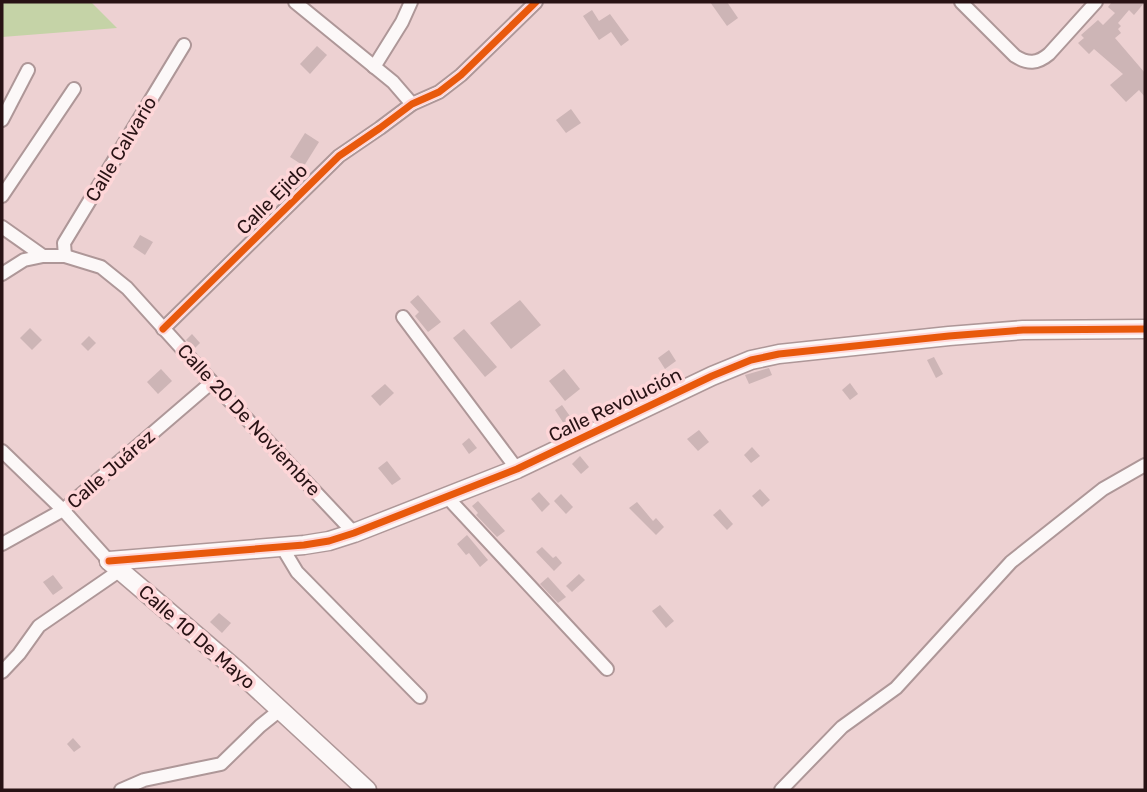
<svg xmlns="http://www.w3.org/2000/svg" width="1147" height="792" font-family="Rubik,sans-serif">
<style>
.green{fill:#c5d3a7}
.building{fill:#cdb5b6}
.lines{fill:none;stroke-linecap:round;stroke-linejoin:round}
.street-casing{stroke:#ae9798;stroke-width:16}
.secondary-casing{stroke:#ae9798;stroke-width:21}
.street{stroke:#fcf8f8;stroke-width:12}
.secondary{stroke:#fcf8f8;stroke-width:18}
.cycleway-casing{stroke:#fed6d8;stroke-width:11}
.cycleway{stroke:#e8590c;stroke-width:7}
.labels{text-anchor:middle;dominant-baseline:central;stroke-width:7;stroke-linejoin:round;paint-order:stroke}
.street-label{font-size:19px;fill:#281214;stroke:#fed6d8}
</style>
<rect width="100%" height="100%" fill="#edd1d2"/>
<polygon class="green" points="2,2 91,2 117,28 2,37"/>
<g class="building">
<polygon points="710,2 727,2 738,18 727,26"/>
<polygon points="1112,2 1145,2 1134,15 1129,10 1118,23 1121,26 1118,29 1121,33 1115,38 1145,73 1145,97 1139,90 1126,102 1110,85 1123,74 1094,49 1089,54 1078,43 1084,38 1081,35 1098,20 1103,25 1115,13 1108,7"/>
<polygon points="592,10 599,21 610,14 629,40 621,46 611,32 599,40 583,16"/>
<polygon points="317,46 327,55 310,74 300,64"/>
<polygon points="571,109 581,123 566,133 556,120"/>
<polygon points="305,133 319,142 304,166 290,157"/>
<polygon points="140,235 153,242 145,255 133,247"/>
<polygon points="418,295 441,322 428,332 415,316 419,312 410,302"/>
<polygon points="520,300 541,325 511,349 490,323"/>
<polygon points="30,328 42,340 32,350 20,338"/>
<polygon points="464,329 497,367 485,377 453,338"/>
<polygon points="192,334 200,343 194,349 186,340"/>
<polygon points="89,336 96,343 88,351 81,344"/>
<polygon points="669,350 676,361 665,369 658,358"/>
<polygon points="934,357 943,374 936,378 927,360"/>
<polygon points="769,368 772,375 749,384 745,375"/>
<polygon points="161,369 172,381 158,394 147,382"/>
<polygon points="564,369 580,389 565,401 549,381"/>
<polygon points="850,383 858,394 850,400 842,390"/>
<polygon points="385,384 394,393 380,406 371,396"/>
<polygon points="562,405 572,419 564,424 555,410"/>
<polygon points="699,430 709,442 698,451 687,439"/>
<polygon points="469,438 477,448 469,454 462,444"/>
<polygon points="752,447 760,456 751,463 744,455"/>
<polygon points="580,456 589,467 581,474 572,464"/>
<polygon points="387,461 401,479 392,485 378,468"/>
<polygon points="760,489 770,500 762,507 752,496"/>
<polygon points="539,492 550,504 542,512 531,499"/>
<polygon points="561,494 573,507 566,514 554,501"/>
<polygon points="478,501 505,531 497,537 476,515 478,513 472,506"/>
<polygon points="637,502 653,521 656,518 664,527 656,535 629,508"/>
<polygon points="720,509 733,524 727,530 713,515"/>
<polygon points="467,535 488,560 480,567 469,553 466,555 457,544"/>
<polygon points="542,547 553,558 556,556 562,563 554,571 536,552"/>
<polygon points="579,574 585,580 572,592 566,586"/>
<polygon points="53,575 63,588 53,595 43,582"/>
<polygon points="548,577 566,597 558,603 540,584"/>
<polygon points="660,605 674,621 666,628 652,611"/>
<polygon points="219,613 231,623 222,633 210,622"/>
<polygon points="73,738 81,747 74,752 67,744"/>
</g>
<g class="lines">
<defs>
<g id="street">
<polyline points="295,2 393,82 412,104"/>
<path d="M961,2l54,54c13,8 22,8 34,-2l47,-52"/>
<polyline points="374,67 402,22 411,2"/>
<polyline points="2,120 28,70"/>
<polyline points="2,196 74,89"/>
<polyline points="2,227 43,256 65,256 101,267 127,288 212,382 354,533"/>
<polyline points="65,256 64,243 184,45"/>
<polyline points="2,274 24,260 43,256"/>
<polyline points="403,317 517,469"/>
<polyline points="163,329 339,156 380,128 412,104 439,92 461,75 536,2"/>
<polyline points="2,451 63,510 109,561"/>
<polyline points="447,497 607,669"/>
<polyline points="2,544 63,510 212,382"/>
<polyline points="282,547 297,572 420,697"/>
<polyline points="2,672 19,654 39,626 119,571"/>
<polyline points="121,790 144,780 221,764 260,726 280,710"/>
<polyline points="781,790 842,727 896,688 1011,562 1103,489 1145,465"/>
</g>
<g id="secondary">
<polyline points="109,561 304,545 329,541 354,533 517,469 712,376 751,360 779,354 949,336 1023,330 1145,329"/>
<polyline points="109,561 238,671 367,790"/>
</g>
</defs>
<use href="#street" class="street-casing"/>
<use href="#secondary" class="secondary-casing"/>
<use href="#street" class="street"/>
<use href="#secondary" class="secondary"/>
<defs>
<g id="cycleway">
<polyline points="163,329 339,156 380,128 412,104 439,92 461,75 536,2"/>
<polyline points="109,561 304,545 329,541 354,533 517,469 712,376 751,360 779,354 949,336 1023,330 1145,329"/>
</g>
</defs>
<use href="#cycleway" class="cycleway-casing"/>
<use href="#cycleway" class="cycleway"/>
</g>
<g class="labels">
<g class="street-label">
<text transform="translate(121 149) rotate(-59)">Calle Calvario</text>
<text transform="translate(272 199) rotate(-45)">Calle Ejido</text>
<text transform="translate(615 405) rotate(-26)">Calle Revolución</text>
<text transform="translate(249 420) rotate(47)">Calle 20 De Noviembre</text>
<text transform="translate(111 469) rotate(-41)">Calle Juárez</text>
<text transform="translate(197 637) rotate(41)">Calle 10 De Mayo</text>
</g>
</g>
<rect width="1147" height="792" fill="none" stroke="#281214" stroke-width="7"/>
</svg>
